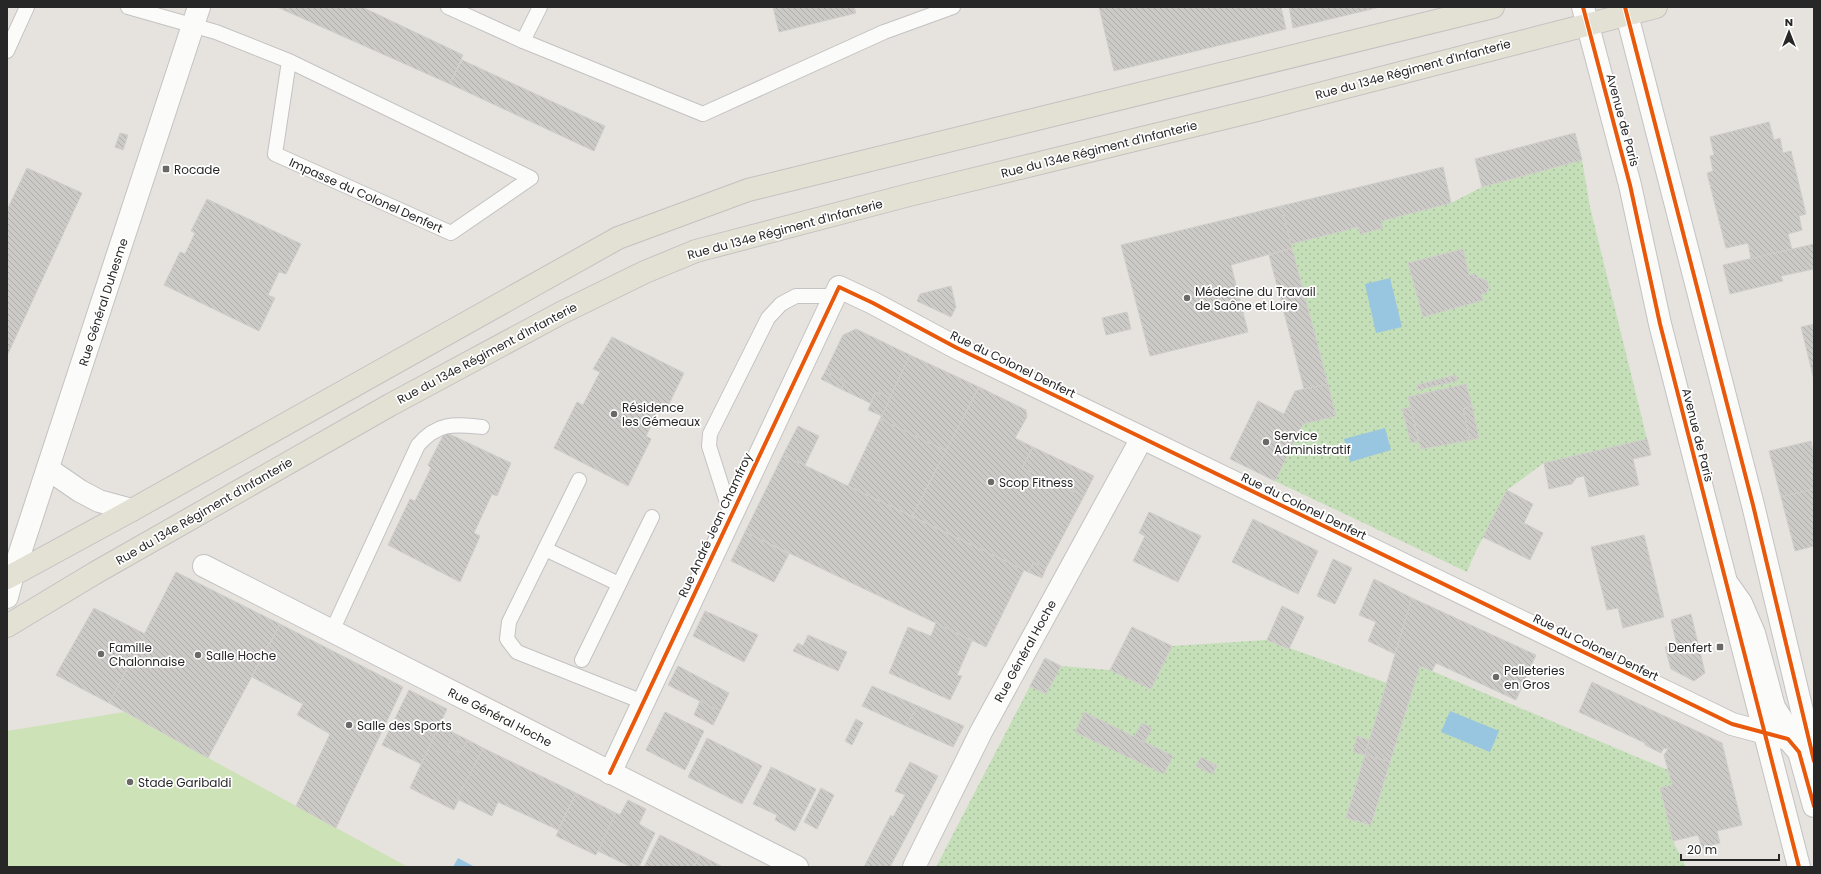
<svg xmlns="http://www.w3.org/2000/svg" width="1821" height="874" font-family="Poppins,sans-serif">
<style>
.garden{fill:url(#garden-dots)}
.pitch{fill:#cee2b8}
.water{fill:#98c6e1}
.building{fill:url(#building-back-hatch);stroke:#d0ceca}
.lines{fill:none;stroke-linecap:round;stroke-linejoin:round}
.lane-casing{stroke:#c4c2c3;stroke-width:16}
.street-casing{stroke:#c4c2c3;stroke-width:24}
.secondary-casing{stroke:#c4c2c3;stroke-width:24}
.primary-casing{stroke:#c3c1c0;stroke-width:24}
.lane{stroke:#fbfbfa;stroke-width:14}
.street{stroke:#fbfbfa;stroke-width:22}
.secondary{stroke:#fbfbfa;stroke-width:22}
.primary{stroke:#e3e1d4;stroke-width:22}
.cycleway-casing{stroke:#fff;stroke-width:6}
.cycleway{stroke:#e8590c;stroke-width:4}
.poi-dot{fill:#6a6967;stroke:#fff;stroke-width:1.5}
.labels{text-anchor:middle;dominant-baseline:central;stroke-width:3.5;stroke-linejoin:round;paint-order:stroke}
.street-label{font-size:12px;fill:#272727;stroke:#fff}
.poi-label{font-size:12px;fill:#272727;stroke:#fff;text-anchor:start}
</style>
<defs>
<pattern id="garden-dots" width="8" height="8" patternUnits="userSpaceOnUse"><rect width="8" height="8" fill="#c5dfb9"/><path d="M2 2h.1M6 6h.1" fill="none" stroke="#a9bf9f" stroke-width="1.8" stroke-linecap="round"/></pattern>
<pattern id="building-back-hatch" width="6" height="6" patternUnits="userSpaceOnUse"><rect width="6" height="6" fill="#cccac7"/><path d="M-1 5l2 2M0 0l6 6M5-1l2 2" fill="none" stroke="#afaeab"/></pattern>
</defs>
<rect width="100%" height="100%" fill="#e6e3de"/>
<g class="garden">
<polygon points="1582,160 1590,207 1647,439 1544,463 1507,490 1474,555 1467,572 1275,481 1303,424 1336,416 1291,244 1358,227 1361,234 1382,228 1381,221 1451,203 1482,187"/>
<polygon points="1267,640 1387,683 1346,818 1371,825 1420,666 1668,770 1672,785 1660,789 1673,841 1686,867 936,867 1030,686 1046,694 1061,666 1110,670 1151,689 1172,646"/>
</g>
<polygon class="pitch" points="124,712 408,867 7,867 7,731"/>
<g class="water">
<polygon points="1390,278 1402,327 1376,333 1365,284"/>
<polygon points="1385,428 1391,450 1350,462 1344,439"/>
<polygon points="1450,711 1499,731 1490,752 1441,732"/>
<polygon points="458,858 475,867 453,867"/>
</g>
<g class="building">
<polygon points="277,7 362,7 463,55 450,84"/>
<polygon points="773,7 854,7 856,13 779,32"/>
<polygon points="1099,7 1281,7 1286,29 1114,71"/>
<polygon points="1289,7 1380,7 1293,28"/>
<polygon points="462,60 605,126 594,151 450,84"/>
<polygon points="1769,122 1774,140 1780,138 1783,153 1791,151 1806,214 1799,216 1802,230 1788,234 1792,250 1751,259 1748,243 1726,248 1707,173 1713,171 1710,156 1714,155 1710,137"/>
<polygon points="120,133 128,135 123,150 115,147"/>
<polygon points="1575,133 1582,160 1482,187 1475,159"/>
<polygon points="1443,167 1451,203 1381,221 1383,228 1360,234 1358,227 1291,244 1281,206"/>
<polygon points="27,168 82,193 7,356 7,210"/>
<polygon points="207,199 301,244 286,274 279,272 268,295 275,298 259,331 164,285 180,252 185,254 195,233 191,231"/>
<polygon points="1281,206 1292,248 1231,265 1248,332 1150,356 1121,245"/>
<polygon points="1814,244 1814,269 1781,276 1783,281 1730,294 1723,265"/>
<polygon points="1292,248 1328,384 1304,389 1269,255"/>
<polygon points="1463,249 1469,275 1476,274 1478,278 1481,278 1487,281 1489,288 1485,294 1481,294 1483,300 1423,317 1408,263"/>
<polygon points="951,286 956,307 951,317 917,301 920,294"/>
<polygon points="1127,312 1131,329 1106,335 1102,318"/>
<polygon points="1814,324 1814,380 1801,327"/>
<polygon points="856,329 910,355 890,398 876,392 870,403 841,389 845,381 825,372 843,335"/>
<polygon points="612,337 684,373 668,406 662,403 646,436 651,439 628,486 554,448 577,402 583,405 600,372 593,369"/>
<polygon points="910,355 979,387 946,451 880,419"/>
<polygon points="825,372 845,381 841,389 821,379"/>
<polygon points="1456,375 1457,381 1417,390 1417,385"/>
<polygon points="1328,384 1336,416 1303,424 1275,481 1230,459 1258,401 1284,414 1295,391"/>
<polygon points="1466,384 1472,406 1463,409 1470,440 1421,449 1408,397"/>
<polygon points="979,387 1026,410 1027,417 1015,438 1033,447 1022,468 1084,496 1046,568 1034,562 1028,572 912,516"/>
<polygon points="876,392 890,398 882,416 868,410"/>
<polygon points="1472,406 1479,438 1470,440 1463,409"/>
<polygon points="1411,407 1418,441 1411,443 1402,409"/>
<polygon points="880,419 946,451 912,516 848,486"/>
<polygon points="798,426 819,436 805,465 783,455"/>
<polygon points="445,432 511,463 497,496 492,494 474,533 480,536 460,582 388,545 410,499 415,501 431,468 428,465"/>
<polygon points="1647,439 1651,455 1633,459 1639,485 1589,497 1584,476 1576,478 1572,484 1549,489 1544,463"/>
<polygon points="1811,441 1814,456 1814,489 1781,497 1769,451"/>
<polygon points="1033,447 1094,476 1084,496 1022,468"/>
<polygon points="783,455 1024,570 986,647 745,532"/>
<polygon points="1814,489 1814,546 1795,551 1781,497"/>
<polygon points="1507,490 1533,504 1524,523 1543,533 1530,560 1483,537"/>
<polygon points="1149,512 1201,536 1178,582 1133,561 1145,536 1139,533"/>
<polygon points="1253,519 1318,551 1298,594 1232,562"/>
<polygon points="745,532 789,554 774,582 731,561"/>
<polygon points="1644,535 1664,617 1623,628 1618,608 1607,610 1591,547"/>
<polygon points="1333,559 1352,568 1335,604 1317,596"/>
<polygon points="1034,562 1046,568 1042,578 1028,572"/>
<polygon points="176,572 280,624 208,758 109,703"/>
<polygon points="1374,579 1412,598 1395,654 1368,641 1376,622 1359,615"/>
<polygon points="1412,598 1536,655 1516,700 1436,663 1432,671 1420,666 1390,762 1365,755"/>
<polygon points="1282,606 1304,617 1289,649 1267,640"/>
<polygon points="94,608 145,634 109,703 56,675"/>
<polygon points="705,611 758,635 744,662 693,636"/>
<polygon points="1691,614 1705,673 1694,681 1671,669 1665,647 1677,645 1671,620"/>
<polygon points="936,623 972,641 957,675 962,676 950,700 889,673 908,627 931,636"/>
<polygon points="280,624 403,687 336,828 296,806 330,734 297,715 303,704 252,677"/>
<polygon points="1132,627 1172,646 1151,689 1110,670"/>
<polygon points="808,635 847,652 838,671 793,651 798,643 803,646"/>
<polygon points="1045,658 1061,666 1046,694 1030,686"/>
<polygon points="678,666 729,693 720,711 668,685"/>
<polygon points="1592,682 1722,743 1742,825 1717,831 1720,843 1702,848 1698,835 1673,841 1660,788 1672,785 1664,755 1668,749 1664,748 1661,753 1645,745 1645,743 1579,712"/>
<polygon points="872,686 918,706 906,726 862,706"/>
<polygon points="409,690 447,709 421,764 382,745"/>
<polygon points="700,701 720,711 713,725 694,715"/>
<polygon points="918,706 964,726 953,747 906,726"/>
<polygon points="665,712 704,731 685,770 646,750"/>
<polygon points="1084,712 1173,756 1164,774 1075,732"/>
<polygon points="856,719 863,723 852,745 845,741"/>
<polygon points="1142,723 1152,728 1145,742 1134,737"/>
<polygon points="439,726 454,733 448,746 460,753 468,740 483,748 454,810 410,788"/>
<polygon points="454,733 468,740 460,753 448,746"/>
<polygon points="1357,736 1369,740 1365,755 1353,752"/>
<polygon points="707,738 762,766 742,804 688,777"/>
<polygon points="483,748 576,793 558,830 498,802 492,816 457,799"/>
<polygon points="1365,755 1390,762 1371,825 1346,818"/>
<polygon points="1201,757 1217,766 1212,774 1196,766"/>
<polygon points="910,762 938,776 890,867 864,867 891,815 893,817 905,795 895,791"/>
<polygon points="771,767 816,789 795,831 775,820 777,815 753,804"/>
<polygon points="821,788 834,795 817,829 804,822"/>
<polygon points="576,793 616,813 596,855 556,836"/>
<polygon points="628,800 646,809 639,824 655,833 639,867 631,867 598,851 616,813 620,815"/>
<polygon points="660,835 700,855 694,867 644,867"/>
<polygon points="700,855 723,867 694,867"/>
</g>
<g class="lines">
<defs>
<g id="lane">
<polyline points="128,7 216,32 289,61 531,178 451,233 275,154 289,61"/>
<polyline points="448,7 523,41 703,114 884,32 953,7"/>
<polyline points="523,41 540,7"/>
<polyline points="7,51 27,7"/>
<polyline points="579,480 509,622 507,639 517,652 643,702"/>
<polyline points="731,515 709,446 710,434 768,318 781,304 796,296 834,296"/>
<polyline points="545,549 619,584"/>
<path d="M332,631l86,-186c20,-23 36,-21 64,-18"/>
<polyline points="582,660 652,517"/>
</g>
<g id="street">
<polyline points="48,469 80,491 99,501 132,510"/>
<polyline points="204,566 797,867"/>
<polyline points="1729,586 1741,603 1754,633 1774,707 1786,726 1809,736"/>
<polyline points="7,597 13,574 199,7"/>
<polyline points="610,773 839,287 873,303 957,348 1732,724 1788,739 1799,752 1814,806"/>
<polyline points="914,867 981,732 1142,438"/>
</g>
<g id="secondary">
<polyline points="1583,7 1630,185 1660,324 1799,867"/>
<polyline points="1625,7 1753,505 1814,761"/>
</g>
<g id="primary">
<polyline points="7,578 132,510 618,238 748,190 1493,7"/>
<polyline points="7,626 95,573 390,405 561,313 645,272 696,251 909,195 1257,110 1656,7"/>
</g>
</defs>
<use href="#lane" class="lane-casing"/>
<use href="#street" class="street-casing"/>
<use href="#secondary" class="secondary-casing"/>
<use href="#primary" class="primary-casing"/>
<use href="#lane" class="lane"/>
<use href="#street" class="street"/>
<use href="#secondary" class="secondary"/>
<use href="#primary" class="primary"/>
<defs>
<g id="cycleway">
<polyline points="1583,7 1630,185 1660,324 1799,867"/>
<polyline points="1625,7 1753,505 1814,761"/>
<polyline points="610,773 839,287 873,303 957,348 1732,724 1788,739 1799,752 1814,806"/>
</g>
</defs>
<use href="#cycleway" class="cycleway-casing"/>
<use href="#cycleway" class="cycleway"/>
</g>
<g class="poi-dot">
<rect x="162" y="165" width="8" height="8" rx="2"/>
<circle cx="1187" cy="298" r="4"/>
<circle cx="614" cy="414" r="4"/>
<circle cx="1266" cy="442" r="4"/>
<circle cx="991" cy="482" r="4"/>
<rect x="1716" y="643" width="8" height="8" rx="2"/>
<circle cx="101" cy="654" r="4"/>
<circle cx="198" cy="655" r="4"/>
<circle cx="1496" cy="677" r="4"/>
<circle cx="349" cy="725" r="4"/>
<circle cx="130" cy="782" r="4"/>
</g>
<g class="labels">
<g class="street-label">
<text transform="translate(1413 69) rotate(-15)">Rue du 134e Régiment d'Infanterie</text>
<text transform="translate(1623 120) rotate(75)">Avenue de Paris</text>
<text transform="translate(1099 149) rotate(-14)">Rue du 134e Régiment d'Infanterie</text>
<text transform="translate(366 195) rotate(24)">Impasse du Colonel Denfert</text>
<text transform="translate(785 229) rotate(-15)">Rue du 134e Régiment d'Infanterie</text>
<text transform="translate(103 302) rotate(-72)">Rue Général Duhesme</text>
<text transform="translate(487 353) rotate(-28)">Rue du 134e Régiment d'Infanterie</text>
<text transform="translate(1013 364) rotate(26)">Rue du Colonel Denfert</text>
<text transform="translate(1698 435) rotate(76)">Avenue de Paris</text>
<text transform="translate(1304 506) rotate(26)">Rue du Colonel Denfert</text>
<text transform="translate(204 511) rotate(-30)">Rue du 134e Régiment d'Infanterie</text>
<text transform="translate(715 525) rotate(-65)">Rue André Jean Chamfroy</text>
<text transform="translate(1596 647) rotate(26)">Rue du Colonel Denfert</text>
<text transform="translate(1025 651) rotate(-61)">Rue Général Hoche</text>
<text transform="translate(500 717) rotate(27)">Rue Général Hoche</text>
</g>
<g class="poi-label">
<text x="174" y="169">Rocade</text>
<text x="1195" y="291">Médecine du Travail<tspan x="1195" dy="14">de Saône et Loire</tspan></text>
<text x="622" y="407">Résidence<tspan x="622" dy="14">les Gémeaux</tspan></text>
<text x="1274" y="435">Service<tspan x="1274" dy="14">Administratif</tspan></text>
<text x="999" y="482">Scop Fitness</text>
<text x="109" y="647">Famille<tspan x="109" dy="14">Chalonnaise</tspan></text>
<text x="1712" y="647" text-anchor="end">Denfert</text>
<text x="206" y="655">Salle Hoche</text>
<text x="1504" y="670">Pelleteries<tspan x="1504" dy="14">en Gros</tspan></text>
<text x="357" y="725">Salle des Sports</text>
<text x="138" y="782">Stade Garibaldi</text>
</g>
</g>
<rect width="1821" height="874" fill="none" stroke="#272727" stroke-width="16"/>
<g transform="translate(1789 32)" stroke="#ffffff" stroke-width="3" paint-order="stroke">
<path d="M0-3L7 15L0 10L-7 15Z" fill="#272727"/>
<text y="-6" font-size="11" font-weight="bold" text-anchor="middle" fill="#272727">N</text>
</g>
<path d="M1681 854v6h98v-6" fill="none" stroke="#272727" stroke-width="2"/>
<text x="1687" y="854" font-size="12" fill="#272727" stroke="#ffffff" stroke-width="3" paint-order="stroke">20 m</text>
</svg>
